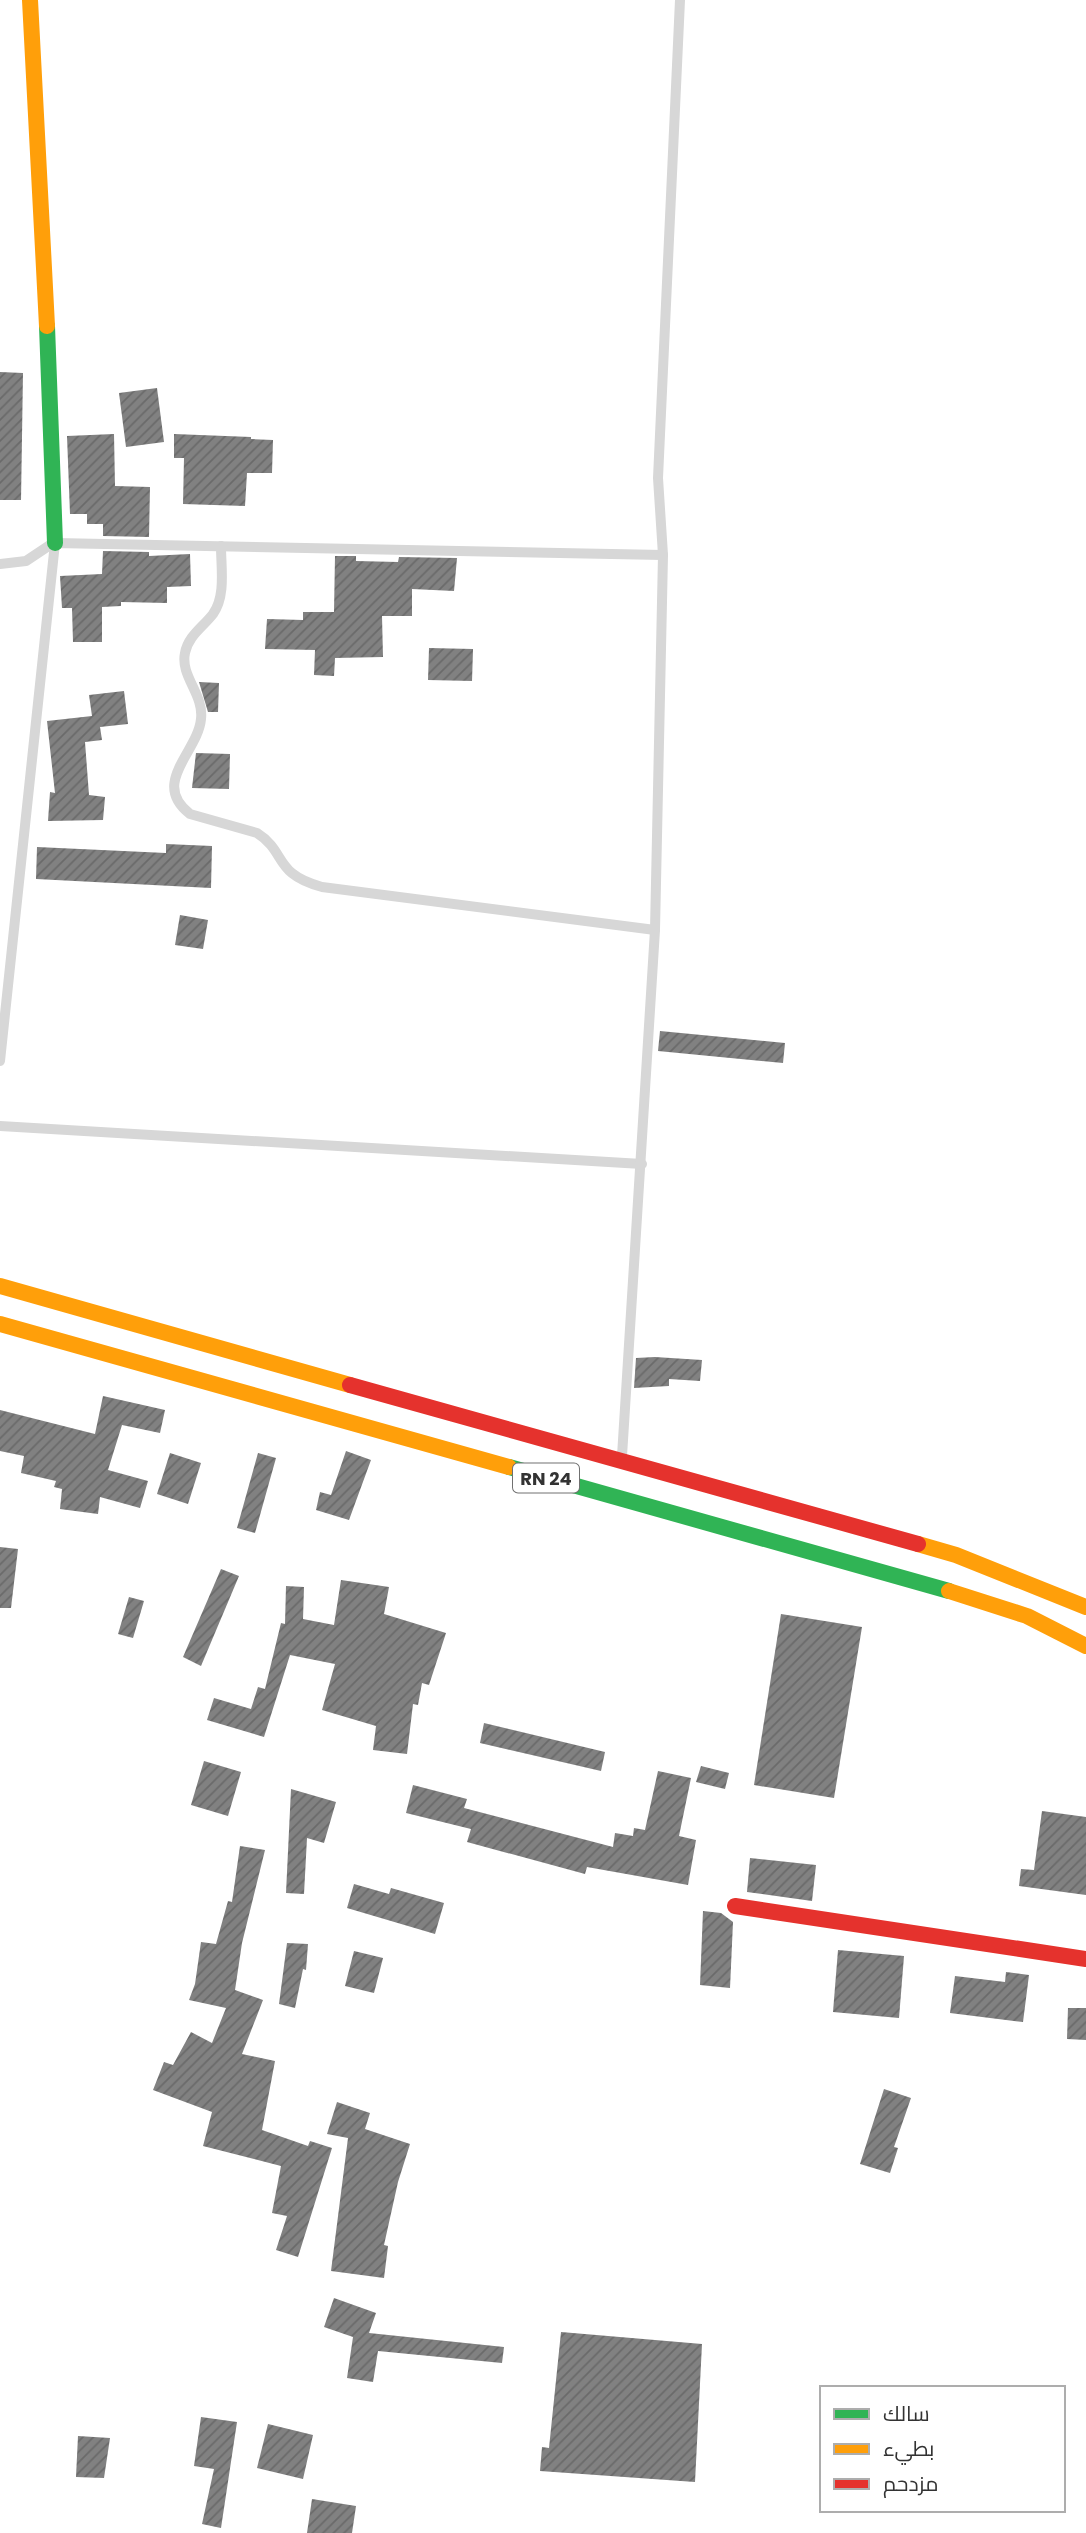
<svg xmlns="http://www.w3.org/2000/svg" width="1086" height="2533" font-family="Poppins,Cairo,sans-serif">
<style>
.building{fill:url(#building-hatch)}
.lines{fill:none;stroke-linecap:round;stroke-linejoin:round}
.lane{stroke:#d7d7d7;stroke-width:10}
.fast{stroke:#30b455;stroke-width:16}
.slow{stroke:#ff9f0a;stroke-width:16}
.jam{stroke:#e5322d;stroke-width:16}
.labels{text-anchor:middle;dominant-baseline:central;stroke-width:7;stroke-linejoin:round;paint-order:stroke}
.shield{fill:#fff;stroke:#707070;stroke-width:2}
.shield-label{font-size:18px;font-weight:bold;fill:#333}
</style>
<defs>
<pattern id="building-hatch" width="6" height="6" patternUnits="userSpaceOnUse" patternTransform="scale(1.75)"><rect width="6" height="6" fill="#818181"/><path d="M-1 1l2-2M0 6l6-6M5 7l2-2" fill="none" stroke="#6a6a6a"/></pattern>
</defs>
<rect width="100%" height="100%" fill="#fff"/>
<g class="building">
<polygon points="0,372 23,373 21,500 0,500"/>
<polygon points="157,388 164,442 126,447 119,393"/>
<polygon points="114,434 115,486 150,487 149,537 103,536 103,524 87,524 87,514 70,514 67,436"/>
<polygon points="174,434 251,437 251,439 273,440 272,473 247,473 245,506 183,504 184,458 174,458"/>
<polygon points="103,551 149,552 149,556 190,554 191,586 167,587 167,603 121,602 121,606 102,607 102,642 73,642 72,608 62,608 60,576 102,574"/>
<polygon points="335,556 356,556 356,561 398,562 399,557 457,558 454,591 412,589 412,616 382,616 383,657 335,658 334,676 314,675 315,650 265,649 267,619 303,620 303,612 334,612"/>
<polygon points="429,648 473,649 472,681 428,680"/>
<polygon points="199,682 219,683 218,712 208,712"/>
<polygon points="124,691 128,724 100,727 102,740 85,742 89,795 105,797 103,820 48,821 50,792 55,793 47,721 92,716 89,695"/>
<polygon points="196,753 230,754 229,789 192,788"/>
<polygon points="166,844 212,846 211,888 36,879 37,847 166,853"/>
<polygon points="180,915 208,920 203,949 175,945"/>
<polygon points="660,1031 785,1043 783,1063 658,1051"/>
<polygon points="655,1357 702,1360 700,1381 669,1379 669,1386 634,1388 636,1358"/>
<polygon points="103,1396 165,1410 160,1433 122,1425 108,1470 148,1481 140,1508 100,1497 98,1514 60,1509 62,1489 54,1487 56,1481 21,1473 24,1456 0,1451 0,1410 95,1434"/>
<polygon points="346,1451 371,1460 349,1520 316,1510 320,1492 331,1495"/>
<polygon points="170,1453 201,1463 188,1504 157,1494"/>
<polygon points="258,1453 276,1458 255,1533 237,1528"/>
<polygon points="0,1547 18,1549 11,1608 0,1608"/>
<polygon points="221,1569 239,1576 201,1666 183,1657"/>
<polygon points="341,1580 389,1587 384,1614 446,1633 429,1685 422,1683 418,1705 413,1704 407,1754 373,1750 376,1726 322,1710 335,1664 290,1655 264,1737 207,1720 214,1698 251,1709 258,1687 265,1689 281,1623 285,1624 286,1586 304,1587 303,1619 334,1625"/>
<polygon points="129,1597 144,1601 133,1638 118,1634"/>
<polygon points="781,1614 862,1627 834,1798 754,1785"/>
<polygon points="484,1723 605,1752 601,1771 480,1743"/>
<polygon points="204,1761 241,1772 228,1816 191,1805"/>
<polygon points="701,1766 729,1773 725,1789 696,1782"/>
<polygon points="658,1771 691,1778 679,1836 696,1840 688,1885 587,1867 585,1874 467,1842 471,1829 406,1813 413,1785 467,1799 464,1808 613,1847 615,1833 633,1836 634,1828 645,1830"/>
<polygon points="291,1789 336,1802 324,1843 307,1838 304,1894 286,1893"/>
<polygon points="1042,1811 1086,1817 1086,1895 1019,1886 1021,1869 1034,1870"/>
<polygon points="240,1846 265,1850 242,1943 235,1990 263,2000 242,2054 275,2061 262,2130 308,2146 310,2141 332,2148 298,2257 276,2250 287,2216 272,2213 281,2166 203,2146 212,2112 153,2090 164,2062 173,2065 191,2032 212,2043 226,2008 189,2000 195,1984 201,1942 216,1944 228,1901 232,1902"/>
<polygon points="750,1858 816,1865 812,1901 747,1892"/>
<polygon points="354,1884 389,1894 391,1888 444,1903 435,1934 347,1908"/>
<polygon points="703,1911 721,1913 733,1922 730,1988 700,1985"/>
<polygon points="287,1943 308,1944 306,1970 303,1969 295,2008 279,2004"/>
<polygon points="838,1950 904,1956 899,2018 833,2012"/>
<polygon points="354,1951 383,1958 374,1993 345,1986"/>
<polygon points="1006,1972 1029,1975 1023,2022 950,2013 955,1976 1005,1982"/>
<polygon points="1068,2008 1086,2008 1086,2040 1067,2039"/>
<polygon points="884,2089 911,2098 894,2147 898,2148 890,2173 860,2164"/>
<polygon points="337,2102 370,2113 365,2129 410,2144 398,2182 384,2245 388,2246 384,2278 331,2271 348,2138 327,2134"/>
<polygon points="334,2298 376,2313 369,2333 504,2347 502,2363 378,2351 373,2382 347,2378 353,2337 324,2327"/>
<polygon points="561,2332 702,2344 695,2482 540,2471 542,2447 549,2448"/>
<polygon points="201,2417 237,2422 221,2528 202,2524 214,2469 194,2466"/>
<polygon points="268,2424 313,2435 303,2479 257,2468"/>
<polygon points="78,2436 110,2438 104,2478 76,2477"/>
<polygon points="312,2499 356,2506 352,2533 307,2533"/>
</g>
<g class="lines">
<g class="lane">
<path d="M221,546c0,22 5,50 -8,68 -10,13 -25,22 -28,39 -5,23 19,41 16,66 -3,33 -51,64 -11,95l67,19c30,19 16,41 65,54l333,43"/>
<polyline points="0,564 26,561 53,543"/>
<polyline points="0,1061 55,543 663,555 658,478 680,0"/>
<polyline points="0,1126 642,1164"/>
<polyline points="622,1456 655,930 663,555"/>
</g>
<g class="fast">
<polyline points="47,326 55,543"/>
<polyline points="509,1467 949,1591"/>
</g>
<g class="slow">
<polyline points="30,0 47,326"/>
<polyline points="0,1286 350,1385"/>
<polyline points="0,1324 509,1467"/>
<polyline points="918,1544 956,1555 1086,1607"/>
<polyline points="949,1591 1027,1616 1086,1646"/>
</g>
<g class="jam">
<polyline points="350,1385 918,1544"/>
<polyline points="735,1906 1086,1959"/>
</g>
</g>
<g class="labels">
<rect class="shield" x="513" y="1463.5" width="66" height="29" rx="5"/>
<g class="shield-label">
<text x="546" y="1478">RN 24</text>
</g>
</g>
<rect x="820" y="2386" width="245" height="126" fill="#ffffff" stroke="#adadad" stroke-width="2"/>
<rect x="834" y="2409" width="35" height="10" fill="#30b455" stroke="#adadad" stroke-width="2"/>
<text x="883" y="2421" font-size="21" fill="#333333">سالك</text>
<rect x="834" y="2444" width="35" height="10" fill="#ff9f0a" stroke="#adadad" stroke-width="2"/>
<text x="883" y="2456" font-size="21" fill="#333333">بطيء</text>
<rect x="834" y="2479" width="35" height="10" fill="#e5322d" stroke="#adadad" stroke-width="2"/>
<text x="883" y="2491" font-size="21" fill="#333333">مزدحم</text>
</svg>
